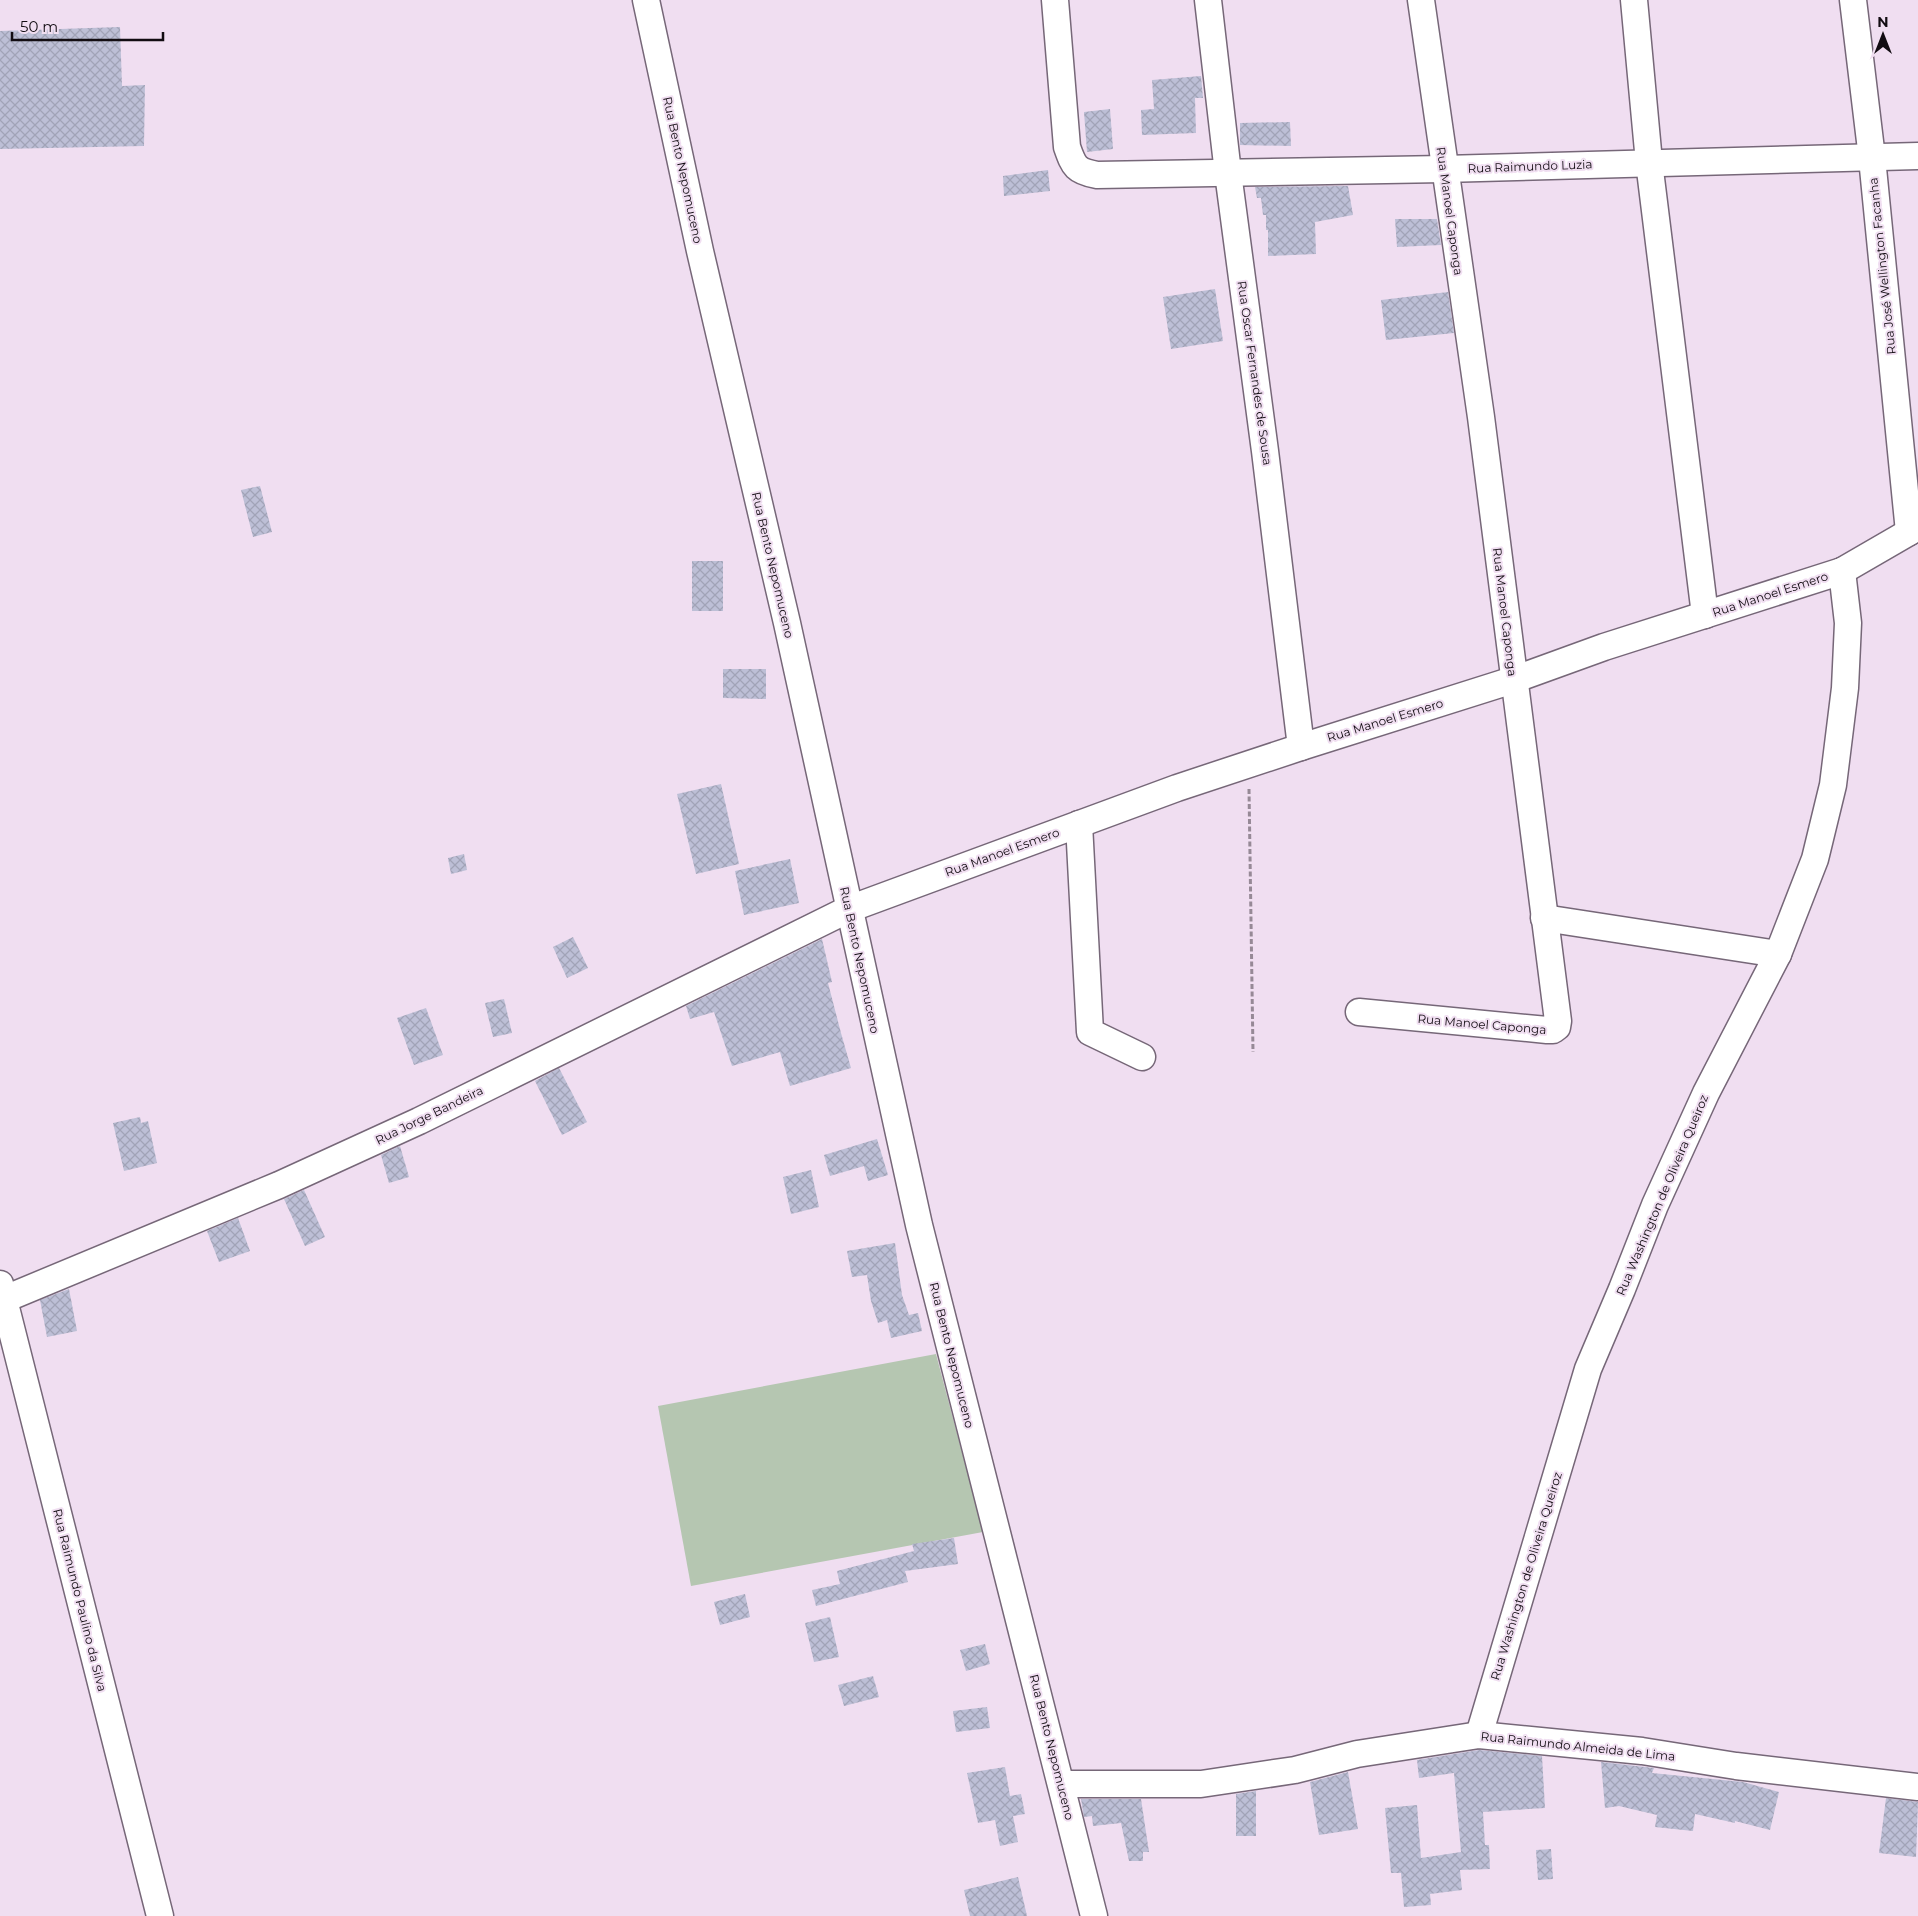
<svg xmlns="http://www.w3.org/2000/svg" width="1918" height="1916" font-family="Montserrat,sans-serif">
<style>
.green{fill:#b5c6b1}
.building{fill:url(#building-cross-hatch)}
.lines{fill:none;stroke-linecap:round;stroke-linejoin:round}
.minor-casing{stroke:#766778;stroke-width:29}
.path{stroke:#968996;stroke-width:3;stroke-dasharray:5 2.5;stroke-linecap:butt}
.minor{stroke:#fff;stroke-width:26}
.labels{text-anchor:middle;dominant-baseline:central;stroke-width:4;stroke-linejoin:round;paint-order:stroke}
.street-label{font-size:12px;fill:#120c12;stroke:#f0def1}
</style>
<defs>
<pattern id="building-cross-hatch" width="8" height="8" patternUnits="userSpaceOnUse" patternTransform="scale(1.25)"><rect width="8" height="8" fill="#bdbfd6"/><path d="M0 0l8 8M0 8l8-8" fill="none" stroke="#a1a3b7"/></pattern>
</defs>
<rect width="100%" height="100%" fill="#f0def1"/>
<polygon class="green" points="936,1354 983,1532 691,1586 658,1406"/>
<g class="building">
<polygon points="120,27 122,86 145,85 144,146 0,149 0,31"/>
<polygon points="1201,76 1203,98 1195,98 1196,133 1142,135 1141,110 1154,109 1152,80"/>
<polygon points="1110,109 1113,149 1087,152 1084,112"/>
<polygon points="1290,122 1291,146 1240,145 1240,123"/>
<polygon points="1048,170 1050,191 1004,196 1003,176"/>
<polygon points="1348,186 1353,215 1315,222 1316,254 1268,256 1268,230 1266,230 1266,215 1263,215 1261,198 1257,198 1255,187"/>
<polygon points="1395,219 1437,219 1441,245 1397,247"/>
<polygon points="1215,289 1223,341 1171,349 1163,297"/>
<polygon points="1448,292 1454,333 1386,340 1381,300"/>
<polygon points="260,486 272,532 253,537 241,490"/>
<rect x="692" y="561" width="31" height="50"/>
<polygon points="723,669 766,669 766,699 723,698"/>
<polygon points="721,784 739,864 696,874 677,794"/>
<polygon points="464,854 467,870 451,874 448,858"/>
<polygon points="790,859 799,903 744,915 735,871"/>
<polygon points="573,937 588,968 567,978 553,947"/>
<polygon points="822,939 832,982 828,983 841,1033 851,1068 790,1086 780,1052 732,1066 714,1012 690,1019 686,1006"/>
<polygon points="504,999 512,1033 493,1037 485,1003"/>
<polygon points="426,1008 443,1055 414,1065 397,1018"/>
<polygon points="559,1068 587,1122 562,1135 535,1081"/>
<polygon points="140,1117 141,1123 148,1121 157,1163 124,1171 113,1123"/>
<polygon points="877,1139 888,1175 868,1181 864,1166 830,1176 824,1155"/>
<polygon points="400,1146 409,1177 389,1183 381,1155"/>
<polygon points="811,1170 819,1207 791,1214 783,1177"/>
<polygon points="304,1190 325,1237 305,1246 284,1199"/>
<polygon points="238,1218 250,1251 219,1262 207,1231"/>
<polygon points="895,1243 902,1295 909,1315 918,1313 922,1331 891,1338 887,1320 878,1323 871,1301 867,1275 852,1277 847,1251"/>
<polygon points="69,1289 77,1331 47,1337 40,1300"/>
<polygon points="954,1538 958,1564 905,1571 908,1582 816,1606 812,1590 840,1584 837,1571 914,1551 912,1544"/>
<polygon points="745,1594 750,1617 720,1625 714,1602"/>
<polygon points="830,1617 839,1657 814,1662 805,1623"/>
<polygon points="985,1644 990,1664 966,1671 960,1650"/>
<polygon points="873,1676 879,1697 844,1706 838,1685"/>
<polygon points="987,1707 990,1728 956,1732 953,1711"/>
<polygon points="1479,1750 1542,1756 1545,1808 1483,1812 1485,1845 1489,1845 1490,1869 1460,1870 1462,1890 1430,1894 1431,1905 1404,1907 1401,1873 1391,1873 1385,1808 1417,1805 1421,1858 1461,1852 1454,1773 1419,1778 1417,1760"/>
<polygon points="1601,1762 1654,1768 1652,1773 1743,1782 1779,1792 1770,1830 1735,1821 1735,1823 1695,1814 1693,1831 1655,1827 1657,1815 1619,1806 1605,1808"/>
<polygon points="1005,1767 1010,1796 1021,1794 1025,1814 1013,1816 1018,1842 1000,1846 995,1820 978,1823 967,1773"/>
<polygon points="1348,1772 1358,1829 1319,1835 1310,1782"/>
<polygon points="1256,1791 1256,1836 1236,1836 1236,1794"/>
<polygon points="1886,1798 1918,1802 1916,1857 1879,1853"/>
<polygon points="1081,1799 1141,1799 1149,1852 1143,1852 1143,1861 1129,1861 1121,1823 1093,1826 1092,1816 1084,1817"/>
<polygon points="1551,1849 1553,1879 1538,1880 1536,1850"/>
<polygon points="1018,1877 1027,1916 970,1916 964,1890"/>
</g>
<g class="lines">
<defs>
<g id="minor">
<polyline points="646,0 700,251 787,623 919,1225 1094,1916"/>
<path d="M1055,0l12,147c7,20 9,24 30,28l347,-6 474,-13"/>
<polyline points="1208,0 1228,173 1265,451 1301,747"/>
<polyline points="1634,0 1649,162 1705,615"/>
<polyline points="1853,0 1872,158 1909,532"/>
<polyline points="1079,824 1090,1032 1142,1057"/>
<polyline points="1544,918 1778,954"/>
<polyline points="1359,1012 1547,1030 1553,1030 1557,1027 1558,1021 1481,417 1421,0"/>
<polyline points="0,1284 160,1916"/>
<polyline points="0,1301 279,1185 419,1121 849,909 1177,788 1301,747 1513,680 1604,647 1842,571 1918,527"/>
<polyline points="1479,1735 1588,1369 1622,1289 1655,1205 1706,1093 1778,954 1815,859 1833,785 1845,688 1848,623 1842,571"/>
<polyline points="1062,1784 1201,1784 1295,1770 1357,1754 1479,1735 1642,1751 1736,1766 1918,1787"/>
</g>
</defs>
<use href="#minor" class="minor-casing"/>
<polyline class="path" points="1249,789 1253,1052"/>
<use href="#minor" class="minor"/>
</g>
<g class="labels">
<g class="street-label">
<text transform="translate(1530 166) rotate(-2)">Rua Raimundo Luzia</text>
<text transform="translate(683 170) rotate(78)">Rua Bento Nepomuceno</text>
<text transform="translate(1450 211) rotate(82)">Rua Manoel Caponga</text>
<text transform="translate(1882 266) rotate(-96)">Rua José Wellington Facanha</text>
<text transform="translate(1255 373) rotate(82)">Rua Oscar Fernandes de Sousa</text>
<text transform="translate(773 565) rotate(77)">Rua Bento Nepomuceno</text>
<text transform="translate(1770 594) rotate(-18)">Rua Manoel Esmero</text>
<text transform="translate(1505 612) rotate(83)">Rua Manoel Caponga</text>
<text transform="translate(1385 720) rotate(-17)">Rua Manoel Esmero</text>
<text transform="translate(1002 852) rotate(-20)">Rua Manoel Esmero</text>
<text transform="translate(860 960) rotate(78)">Rua Bento Nepomuceno</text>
<text transform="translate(1482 1024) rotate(5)">Rua Manoel Caponga</text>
<text transform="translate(429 1115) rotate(-26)">Rua Jorge Bandeira</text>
<text transform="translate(1662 1195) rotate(-67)">Rua Washington de Oliveira Queiroz</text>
<text transform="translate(952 1355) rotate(76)">Rua Bento Nepomuceno</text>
<text transform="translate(1526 1576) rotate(-73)">Rua Washington de Oliveira Queiroz</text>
<text transform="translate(80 1600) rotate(76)">Rua Raimundo Paulino da Silva</text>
<text transform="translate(1578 1746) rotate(6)">Rua Raimundo Almeida de Lima</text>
<text transform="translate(1052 1747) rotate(76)">Rua Bento Nepomuceno</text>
</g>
</g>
<g transform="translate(1883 35)" stroke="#f0def1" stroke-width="4" paint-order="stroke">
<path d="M0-4L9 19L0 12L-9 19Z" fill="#120c12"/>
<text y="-8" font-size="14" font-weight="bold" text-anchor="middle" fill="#120c12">N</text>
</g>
<path d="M12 32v8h151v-8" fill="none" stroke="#120c12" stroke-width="2.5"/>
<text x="20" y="32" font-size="15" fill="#120c12" stroke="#f0def1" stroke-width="4" paint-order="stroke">50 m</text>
</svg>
